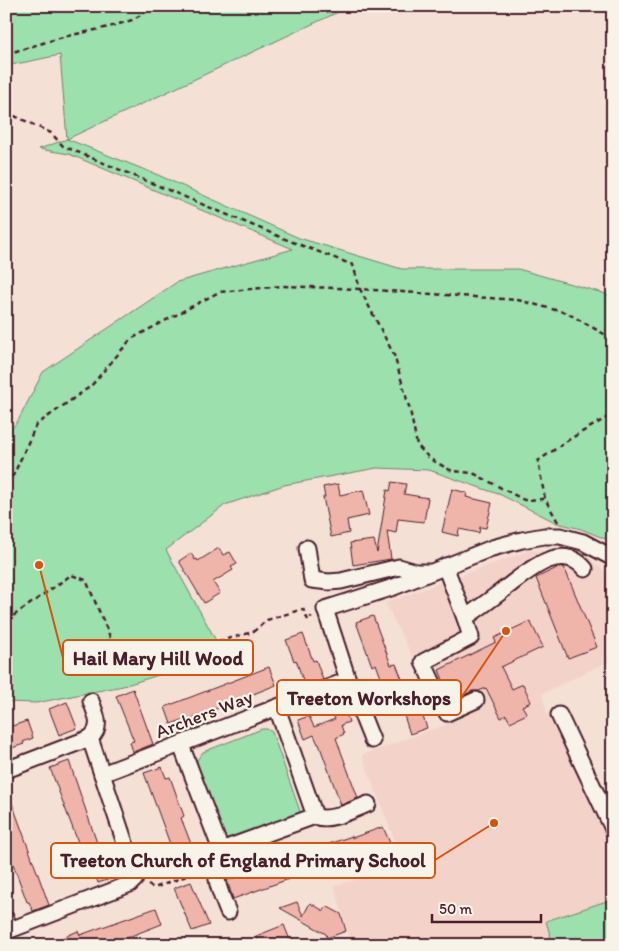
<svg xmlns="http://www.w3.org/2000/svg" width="619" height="951" font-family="Itim,sans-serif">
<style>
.built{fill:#f3d3c9}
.green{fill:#9be0ad;stroke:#72806c}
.building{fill:#efb5ab;stroke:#4a1f2b}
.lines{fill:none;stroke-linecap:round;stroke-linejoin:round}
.minor-casing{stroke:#4a1f2b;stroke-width:19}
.path{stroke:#4a1f2b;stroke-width:2.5;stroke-dasharray:5 4;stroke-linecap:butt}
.minor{stroke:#f7f3e8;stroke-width:15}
.labels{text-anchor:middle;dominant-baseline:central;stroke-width:4.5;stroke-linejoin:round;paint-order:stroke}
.street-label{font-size:19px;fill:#4a1f2b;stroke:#f7f3e8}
.leader{fill:none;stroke:#d8530f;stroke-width:2}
.callout-dot{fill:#d8530f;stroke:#f7f3e8;stroke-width:2}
.callout{fill:#f7f3e8;stroke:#d8530f;stroke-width:2}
.callout-label{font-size:20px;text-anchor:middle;font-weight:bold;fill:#4a1f2b}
</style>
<rect width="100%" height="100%" fill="#f5e0d6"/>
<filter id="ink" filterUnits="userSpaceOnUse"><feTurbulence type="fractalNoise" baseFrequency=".02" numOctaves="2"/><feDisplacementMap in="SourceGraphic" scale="10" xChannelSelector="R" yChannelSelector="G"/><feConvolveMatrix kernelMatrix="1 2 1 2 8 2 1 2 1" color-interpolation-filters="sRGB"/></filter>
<g filter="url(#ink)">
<polygon class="built" points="530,550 584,555 613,576 613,659 542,694 547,713 589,796 613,850 613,899 546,921 553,945 352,945 334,886 404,865 362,755 447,724 385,603"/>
<g class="green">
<polygon points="6,6 351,6 67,139 158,175 299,238 402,269 518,269 603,293 613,298 613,542 581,529 557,523 501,495 429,470 377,468 284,485 225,505 166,550 224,655 123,686 36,703 6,702 6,436 19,419 43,372 177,282 293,249 69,154 39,149 67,139 60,55 6,66"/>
<polygon points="262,729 267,729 272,732 300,811 298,815 230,840 221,833 197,765 197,760 203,752"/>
<polygon points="613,899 613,945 553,945 546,921"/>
</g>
<g class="building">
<polygon points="392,482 406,484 404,494 428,498 424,522 398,519 396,533 387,531 391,559 353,565 350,543 374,540 377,553 387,490 390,491"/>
<polygon points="338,484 340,495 363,490 369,515 347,520 349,533 331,537 323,497 325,497 323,487"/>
<polygon points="452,489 467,493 466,497 492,503 486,528 480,527 479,533 459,529 458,536 442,532"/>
<polygon points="219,548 223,555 230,552 237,564 231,567 233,570 213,582 220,593 204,603 179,561 191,553 195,560 197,559 198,561"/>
<polygon points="559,567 564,567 597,647 568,658 536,578"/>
<polygon points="373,616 391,665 396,664 404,684 386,691 376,664 372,666 356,622"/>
<polygon points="530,621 543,647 501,667 512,689 523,684 531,702 522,706 527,714 510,722 506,715 501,718 486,688 479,691 472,691 452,701 439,670 496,642 494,638"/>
<polygon points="303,634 313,661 316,660 323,680 305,686 296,660 294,661 286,640"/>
<polygon points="269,667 276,685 183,722 182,720 171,724 165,707"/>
<polygon points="412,686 427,728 410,734 396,691"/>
<polygon points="133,689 153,744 133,752 130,742 134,741 116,696"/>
<polygon points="67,702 77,728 59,735 49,709"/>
<polygon points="343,705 349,722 341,725 344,734 336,738 358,798 341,805 319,744 318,744 314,735 305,739 298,720 309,716 314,727 335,719 331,709"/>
<polygon points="27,721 33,738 23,742 24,744 6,750 6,736 11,734 9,727"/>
<polygon points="69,761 97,843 100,842 106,856 108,856 116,877 98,883 89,856 84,858 50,768"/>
<polygon points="162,767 166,778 170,777 184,816 181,818 200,867 181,874 144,773"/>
<polygon points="6,792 8,792 49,905 33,911 29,902 27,902 12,861 10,862 6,851"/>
<polygon points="383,827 390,843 233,899 227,880 237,877 236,875 320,846 320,847 352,836 352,838"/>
<polygon points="191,882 209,925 192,931 174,888"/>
<polygon points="297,902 303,916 310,903 324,911 326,906 341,914 346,931 327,938 326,934 280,908"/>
<polygon points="156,908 162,924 118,941 107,945 46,945 78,931 80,935"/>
<polygon points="284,925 290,940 278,945 260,945 256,936"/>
</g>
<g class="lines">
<defs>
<g id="minor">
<polyline points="307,548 312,580 329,582 341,581 399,567 416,572 428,572"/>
<path d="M445,566l20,52c14,-10 28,-20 42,-31 20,-15 55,-47 78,-18"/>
<polyline points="465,618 471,637 423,662 447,713 476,700"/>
<polyline points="559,715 613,829"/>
<polyline points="372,740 348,680 325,609 394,587 492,548 522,540 544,536 560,536 583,542 613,558"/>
<polyline points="181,745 221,850 315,816 277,708"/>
<path d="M6,770l84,-32c13,-11 6,-23 1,-37"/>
<polyline points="102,774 348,680"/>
<path d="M315,816c15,7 39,-7 53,-12"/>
<path d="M221,850c-9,27 -3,37 7,62"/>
<polyline points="6,919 10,930 130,884 135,879 135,873 90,738"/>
</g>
</defs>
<use href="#minor" class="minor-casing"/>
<g class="path">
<polyline points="6,54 63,37 109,27 132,20 156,6"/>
<polyline points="6,112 51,133 63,146 290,241 353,265 360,289 394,355 410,410 417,445 430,459 452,471 473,473 524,500 545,499"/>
<polyline points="6,484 14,474 36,425 91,386 131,339 219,292 283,286 360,289 518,300 567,313 613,339"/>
<polyline points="558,522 545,499 538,461 570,439 613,414"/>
<polyline points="6,621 71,575 86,580 121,663 135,668 179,652 253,632 267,620 303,609 308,620 311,618 311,616"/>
<polyline points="148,885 154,888 203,870"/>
</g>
<use href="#minor" class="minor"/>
</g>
</g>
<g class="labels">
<g class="street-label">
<text transform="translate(204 714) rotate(-21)">Archers Way</text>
</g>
</g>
<path class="leader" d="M39 565L63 658M506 631L461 698M494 823L435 860"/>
<g class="callout-dot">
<circle cx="39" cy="565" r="5"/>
<circle cx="506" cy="631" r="5"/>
<circle cx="494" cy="823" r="5"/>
</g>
<g class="callout">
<rect x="63" y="640" width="190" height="35" rx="5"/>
<rect x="277" y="680" width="184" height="35" rx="5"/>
<rect x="51" y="843" width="384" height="35" rx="5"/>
</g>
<g class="callout-label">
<text x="158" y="665">Hail Mary Hill Wood</text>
<text x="369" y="705">Treeton Workshops</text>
<text x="243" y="867">Treeton Church of England Primary School</text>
</g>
<rect width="619" height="951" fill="none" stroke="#f7f3e8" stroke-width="25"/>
<rect x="12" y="12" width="594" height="926" fill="none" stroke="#4a1f2b" stroke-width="2" filter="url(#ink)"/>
<path d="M432 914v8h109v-8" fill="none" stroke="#4a1f2b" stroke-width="2.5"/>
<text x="439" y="914" font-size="15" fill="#4a1f2b" stroke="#f7f3e8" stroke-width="4" paint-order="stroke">50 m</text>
</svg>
